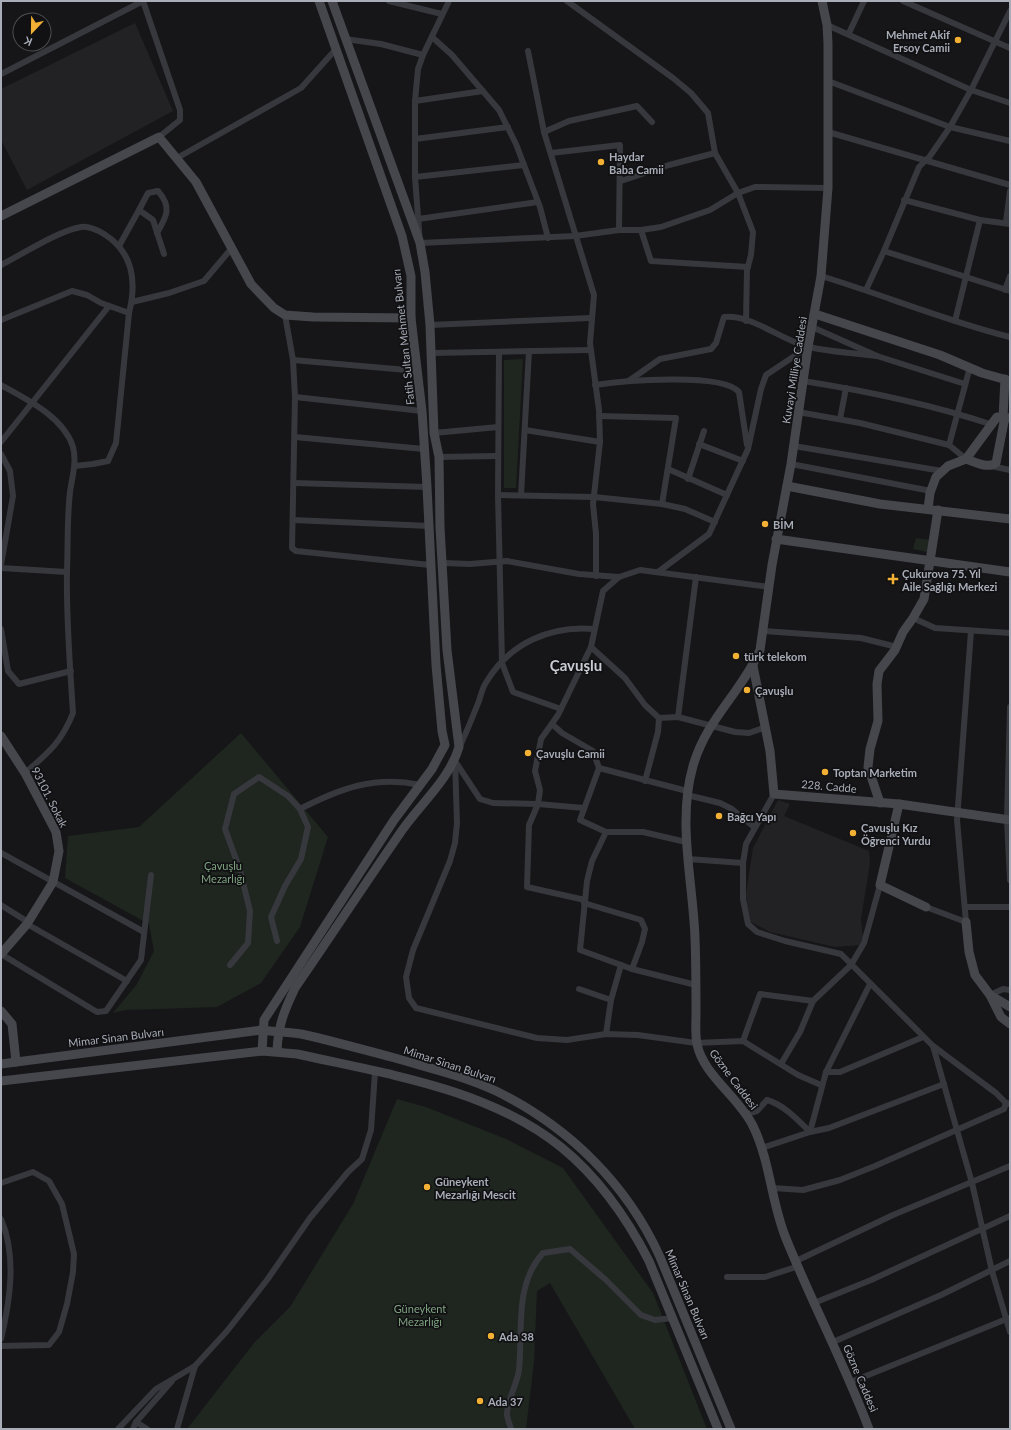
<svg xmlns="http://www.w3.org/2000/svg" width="1011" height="1430" font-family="Lato,sans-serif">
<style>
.built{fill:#222225}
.green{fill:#1e261f}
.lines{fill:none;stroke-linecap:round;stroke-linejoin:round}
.street{stroke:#37383d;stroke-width:6}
.secondary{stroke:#45474d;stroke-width:9}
.poi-dot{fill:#f2b134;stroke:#111113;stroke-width:1.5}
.labels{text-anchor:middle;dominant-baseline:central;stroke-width:3.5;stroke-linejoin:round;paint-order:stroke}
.poi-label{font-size:11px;font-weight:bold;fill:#a8adb8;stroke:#111113;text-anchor:start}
.street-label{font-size:11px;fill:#a8adb8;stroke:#111113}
.park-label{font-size:11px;fill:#7fa381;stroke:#111113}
.district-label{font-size:15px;font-weight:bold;fill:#c9ccd4;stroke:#111113}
</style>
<rect width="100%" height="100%" fill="#161618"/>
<g class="built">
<polygon points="135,23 173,111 27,190 1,140 1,89"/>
<polygon points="778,800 790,804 784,816 869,851 870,863 861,919 863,937 860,945 835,947 770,932 747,920 746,894 753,848"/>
</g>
<g class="green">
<polygon points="523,359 516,488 504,488 504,360"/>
<polygon points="916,538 930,540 927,552 913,549"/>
<polygon points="241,733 328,837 300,927 261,983 217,1007 125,1010 113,1013 137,984 154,951 149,924 65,878 68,836 139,827"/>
<polygon points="397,1099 426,1107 506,1139 563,1168 653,1293 707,1429 635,1429 550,1283 537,1291 534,1362 526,1429 187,1429 254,1343 290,1307 353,1204"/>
</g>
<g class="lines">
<g class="street">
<polyline points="143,1 180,110 180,120 159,137"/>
<polyline points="389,1 442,14"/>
<polyline points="449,1 423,55 418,69 415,101 415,177 420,243 575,236 619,230 641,230 661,227 710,210 738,193 755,187 828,188"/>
<polyline points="567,1 673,78 691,93 708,113 715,153 738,193 753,232 751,255 747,270 746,321"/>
<polyline points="903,1 1010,48"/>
<polyline points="827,25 971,90 1010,103"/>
<polyline points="849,33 864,1"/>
<polyline points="432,37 452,55 499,110 516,144 540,207 548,238"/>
<polyline points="345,39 381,44 423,55"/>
<polyline points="528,51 544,132 594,295 590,343 599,410 600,442 593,504 596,534 596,576"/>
<polyline points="1,74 143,1"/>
<polyline points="828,81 950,127 1010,141"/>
<polyline points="415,101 483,91"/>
<polyline points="544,132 569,121 637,106 652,122"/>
<polyline points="828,132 1010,185"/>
<polyline points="415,139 508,127"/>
<polyline points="551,153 620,145 619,230"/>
<polyline points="177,158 301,88 336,49"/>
<polyline points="415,177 524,165"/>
<polyline points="621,181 669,165 715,153"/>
<polyline points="904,200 980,220 955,321"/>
<path d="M139,210l9,-17 10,-2c14,16 9,25 -1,42"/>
<polyline points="418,219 538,202"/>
<polyline points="980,220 1010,224"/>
<polyline points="1006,222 1010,191"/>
<polyline points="641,230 651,261 748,267"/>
<polyline points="119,246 139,210 153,220 164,254"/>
<polyline points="884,251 1010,291"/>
<path d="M1,265c20,-10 59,-35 80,-38 7,-1 17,3 23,7 29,18 33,47 25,79l-13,130 -8,18 -15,3 -18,2"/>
<path d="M821,276c63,19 125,45 189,61"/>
<polyline points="866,290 884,251 919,167 930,156 950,127 971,90 1010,11"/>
<polyline points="1005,290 1010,276"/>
<polyline points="132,302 169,293 204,281 231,249"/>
<polyline points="285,315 293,360 295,397 292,548 296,551 430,565"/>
<polyline points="1,320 72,291 87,295 101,303 129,313"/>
<polyline points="430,325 591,318"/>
<polyline points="812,327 877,356 965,384"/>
<polyline points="499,352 498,495 502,663 513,692 561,709"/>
<polyline points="432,353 590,350"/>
<polyline points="293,360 418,371"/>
<path d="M630,380l30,-21 51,-10 5,-6 8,-26c28,-3 58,24 85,30 22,5 45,6 68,9"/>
<path d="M803,381c64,10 126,23 187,43"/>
<path d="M1,385c25,14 63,32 72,62 4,15 -1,30 -3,45 -3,25 -2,53 -3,79 -1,47 3,95 6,142 -12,30 -25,40 -48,60"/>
<path d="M595,385c26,-4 127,-13 144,7l8,53"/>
<polyline points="295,397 422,411"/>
<polyline points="798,412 860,423 949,445 966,459"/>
<polyline points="599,416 676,418 662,504"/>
<polyline points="840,419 846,388"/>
<polyline points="525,430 600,442"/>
<polyline points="434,433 498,427"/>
<polyline points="295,437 424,449"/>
<polyline points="1,442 109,306"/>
<polyline points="699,444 743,461"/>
<polyline points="949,445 970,367"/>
<polyline points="794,446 942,471"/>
<polyline points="1,454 10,471 13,496 1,565"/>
<polyline points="439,457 497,456"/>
<polyline points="791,464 931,491"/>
<polyline points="991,466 1010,470"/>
<polyline points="668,469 727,495"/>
<polyline points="688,479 704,431"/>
<polyline points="294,483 427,487"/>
<polyline points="498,495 594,497 662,504 685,509 715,522"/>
<polyline points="521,495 529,351"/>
<polyline points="293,520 430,526"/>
<polyline points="444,563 470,564 507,561 579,574 619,577 640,570 770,587"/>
<polyline points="1,568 67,572"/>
<polyline points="658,572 709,534 748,449 761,389 766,375 808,347"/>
<polyline points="913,618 935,628 1010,633"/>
<polyline points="1,629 8,671 19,684 71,671"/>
<polyline points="764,631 861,638 897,647"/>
<polyline points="591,647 625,678 645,705 659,718 678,717 735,732 749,733 766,727"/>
<polyline points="1010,707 1007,820 1010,880"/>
<polyline points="678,717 696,577"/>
<polyline points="552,724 562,733 593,751 599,768 580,820 606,832 643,832 686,842"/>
<path d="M460,746c7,-15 13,-30 19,-45 2,-7 4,-15 8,-20 23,-38 64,-56 107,-52"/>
<polyline points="455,761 457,823 455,843 450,861 413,950 406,977 409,998 416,1008 537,1038 567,1040 606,1034 638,1035 696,1043 743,1041 798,1075 821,1085"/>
<polyline points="455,761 480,799 493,803 538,804 584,808"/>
<polyline points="599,768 687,791"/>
<polyline points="645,781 658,732 659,718"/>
<polyline points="774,794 746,844 743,863 743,899 748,924 757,932 785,941 841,954 933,1046 996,1093 1006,1103 1010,1104"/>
<polyline points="687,795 720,803 732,809 754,827"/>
<path d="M300,809c39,-20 75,-34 120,-24"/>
<polyline points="606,832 592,861 587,881 580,950 632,969 696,985"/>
<polyline points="1,853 144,932"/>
<polyline points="688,859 743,863"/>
<polyline points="585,900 527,887 529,825 538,804 540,790 535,771 541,739 558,715 591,647 603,591 619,577"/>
<polyline points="584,903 641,920 645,929 642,942 632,969"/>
<polyline points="1,905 28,922"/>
<polyline points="926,907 966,922 957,820 971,631"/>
<polyline points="965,907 1010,907"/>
<polyline points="27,924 127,981"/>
<polyline points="1,954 97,1012 106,1011 141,960 151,875"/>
<polyline points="230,965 248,943 250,911 240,870 225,829 234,794 259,777 288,796 300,809 308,827 301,859 285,886 271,917 277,941"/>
<polyline points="579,989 611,1000"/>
<polyline points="990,995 1003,989 1010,990"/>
<polyline points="606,1034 611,1000 621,965"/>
<polyline points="743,1041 760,994 813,1001 851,965 864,943 880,885"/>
<polyline points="933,1046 972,1183 992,1271 1010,1332"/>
<polyline points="781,1064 800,1032 813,1001"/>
<polyline points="826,1072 840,1072 923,1037"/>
<path d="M746,1114l11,-3 10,-11c17,5 30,19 43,32l19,-4 115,-44"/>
<polyline points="762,1148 810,1132 826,1072 870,984"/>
<polyline points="1,1183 33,1172 49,1181 62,1204 74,1254 73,1272 67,1304 59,1332 49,1345 1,1346"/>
<polyline points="773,1188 803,1190 840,1180 875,1166 1004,1109 1006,1103"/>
<path d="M1,1219c16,37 9,82 0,120"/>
<polyline points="796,1261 893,1215 1010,1166"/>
<polyline points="727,1277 765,1277 799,1266"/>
<polyline points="814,1303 871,1280 1010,1216"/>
<polyline points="833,1342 941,1295 1010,1261"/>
<polyline points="851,1382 1009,1318"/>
<polyline points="136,1422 147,1429"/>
<polyline points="118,1429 156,1389 195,1366 227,1331 267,1280 310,1218 348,1172 362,1159 371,1130 375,1072"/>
<polyline points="133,1429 136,1422 172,1381"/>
<polyline points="177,1429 195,1366"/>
<path d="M511,1429c-1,-5 -4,-10 -4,-15 0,-13 10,-30 12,-44 4,-40 -5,-85 24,-117l27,-4 36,31 35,35 14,5 18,-2"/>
</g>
<g class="secondary">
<path d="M822,1l5,24 1,18v145l-7,88 -13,71 -17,117 -19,101 -12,85c-19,43 -53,68 -67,116 -16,56 0,115 2,172 1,25 1,51 1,76 0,9 -1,20 1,30 6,31 42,53 56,82 17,35 18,74 32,110 26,65 59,127 84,193"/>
<polyline points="1,216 159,137 196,182 251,284 274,308 285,315 313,317 411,318"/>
<polyline points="815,314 940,355 982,373 1010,381"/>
<path d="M966,459c9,3 21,10 30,4l8,-41 -1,-5 2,-38"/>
<polyline points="787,486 880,504 1010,519"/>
<polyline points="928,509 930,493 936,477 948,466 966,459 997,417 1010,418"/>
<polyline points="776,539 1010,572"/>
<polyline points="753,666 770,751 774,794 899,804 1010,820"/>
<polyline points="1,736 25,773 56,832 59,851 53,882 27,924 1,954"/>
<polyline points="880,803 868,767 870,749 878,721 877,684 879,671 895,650 903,632 913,618 924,599 938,510"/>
<polyline points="899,804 880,885 926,907"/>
<polyline points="966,922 969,952 975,975 990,995 1001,1017 1010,1024"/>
<polyline points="990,995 1010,1007"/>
<polyline points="1,1011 12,1024 16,1062"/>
<polyline points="262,1051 264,1020 394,820 432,769 445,745 442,731 436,665 427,487 422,411 411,318 411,276 402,236 319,1"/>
<path d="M277,1051c1,-25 7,-40 18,-63 36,-52 71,-106 108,-159 19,-27 46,-49 56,-82l-12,-97 -7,-123 -1,-70 -5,-24 -4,-108 -5,-53 -5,-29 -88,-242"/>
<path d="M1,1064l261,-34c13,2 27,2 39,4 32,7 63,16 94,24 34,10 69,18 101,33 73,36 131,93 164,166l71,172"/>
<path d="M1,1081l261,-30 35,3c89,20 190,34 264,93 38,31 66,71 88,114l69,168"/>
</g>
</g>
<g class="poi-dot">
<circle cx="958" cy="40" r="4"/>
<circle cx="601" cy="162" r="4"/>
<circle cx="765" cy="524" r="4"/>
<path d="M891 573h4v4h4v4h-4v4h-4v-4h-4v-4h4z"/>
<circle cx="736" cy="656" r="4"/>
<circle cx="747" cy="690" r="4"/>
<circle cx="528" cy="753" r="4"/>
<circle cx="825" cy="772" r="4"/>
<circle cx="719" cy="816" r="4"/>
<circle cx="853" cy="833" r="4"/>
<circle cx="427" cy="1187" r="4"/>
<circle cx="491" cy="1336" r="4"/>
<circle cx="480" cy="1401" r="4"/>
</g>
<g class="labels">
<g class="poi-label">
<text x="950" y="34" text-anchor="end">Mehmet Akif<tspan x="950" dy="13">Ersoy Camii</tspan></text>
<text x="609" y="156">Haydar<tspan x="609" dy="13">Baba Camii</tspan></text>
<text x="773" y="524">BİM</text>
<text x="902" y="573">Çukurova 75. Yıl<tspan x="902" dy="13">Aile Sağlığı Merkezi</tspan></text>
<text x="744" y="656">türk telekom</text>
<text x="755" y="690">Çavuşlu</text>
<text x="536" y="753">Çavuşlu Camii</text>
<text x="833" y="772">Toptan Marketim</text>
<text x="727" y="816">Bağcı Yapı</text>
<text x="861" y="827">Çavuşlu Kız<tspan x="861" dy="13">Öğrenci Yurdu</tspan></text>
<text x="435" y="1181">Güneykent<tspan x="435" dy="13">Mezarlığı Mescit</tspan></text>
<text x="499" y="1336">Ada 38</text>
<text x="488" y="1401">Ada 37</text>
</g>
<g class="street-label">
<text transform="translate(403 337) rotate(-96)">Fatih Sultan Mehmet Bulvarı</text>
<text transform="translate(794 370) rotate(-81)">Kuvayi Milliye Caddesi</text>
<text transform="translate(829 786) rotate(5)">228. Cadde</text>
<text transform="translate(50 797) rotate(63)">93101. Sokak</text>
<text transform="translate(116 1037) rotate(-7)">Mimar Sinan Bulvarı</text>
<text transform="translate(450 1064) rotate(18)">Mimar Sinan Bulvarı</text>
<text transform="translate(734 1079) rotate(53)">Gözne Caddesi</text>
<text transform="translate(688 1294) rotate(67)">Mimar Sinan Bulvarı</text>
<text transform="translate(861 1378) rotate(67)">Gözne Caddesi</text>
</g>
<g class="park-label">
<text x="223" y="865">Çavuşlu<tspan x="223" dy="13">Mezarlığı</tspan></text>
<text x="420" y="1308">Güneykent<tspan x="420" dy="13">Mezarlığı</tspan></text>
</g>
<g class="district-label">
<text x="576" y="665">Çavuşlu</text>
</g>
</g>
<rect width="1011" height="1430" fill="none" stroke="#a8adb8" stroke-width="4"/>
<g transform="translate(32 32) rotate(202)"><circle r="19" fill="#111113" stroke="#4d4f55"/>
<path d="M0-3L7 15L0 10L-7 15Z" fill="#f2b134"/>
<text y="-6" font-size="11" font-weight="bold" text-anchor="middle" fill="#a8adb8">K</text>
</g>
</svg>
